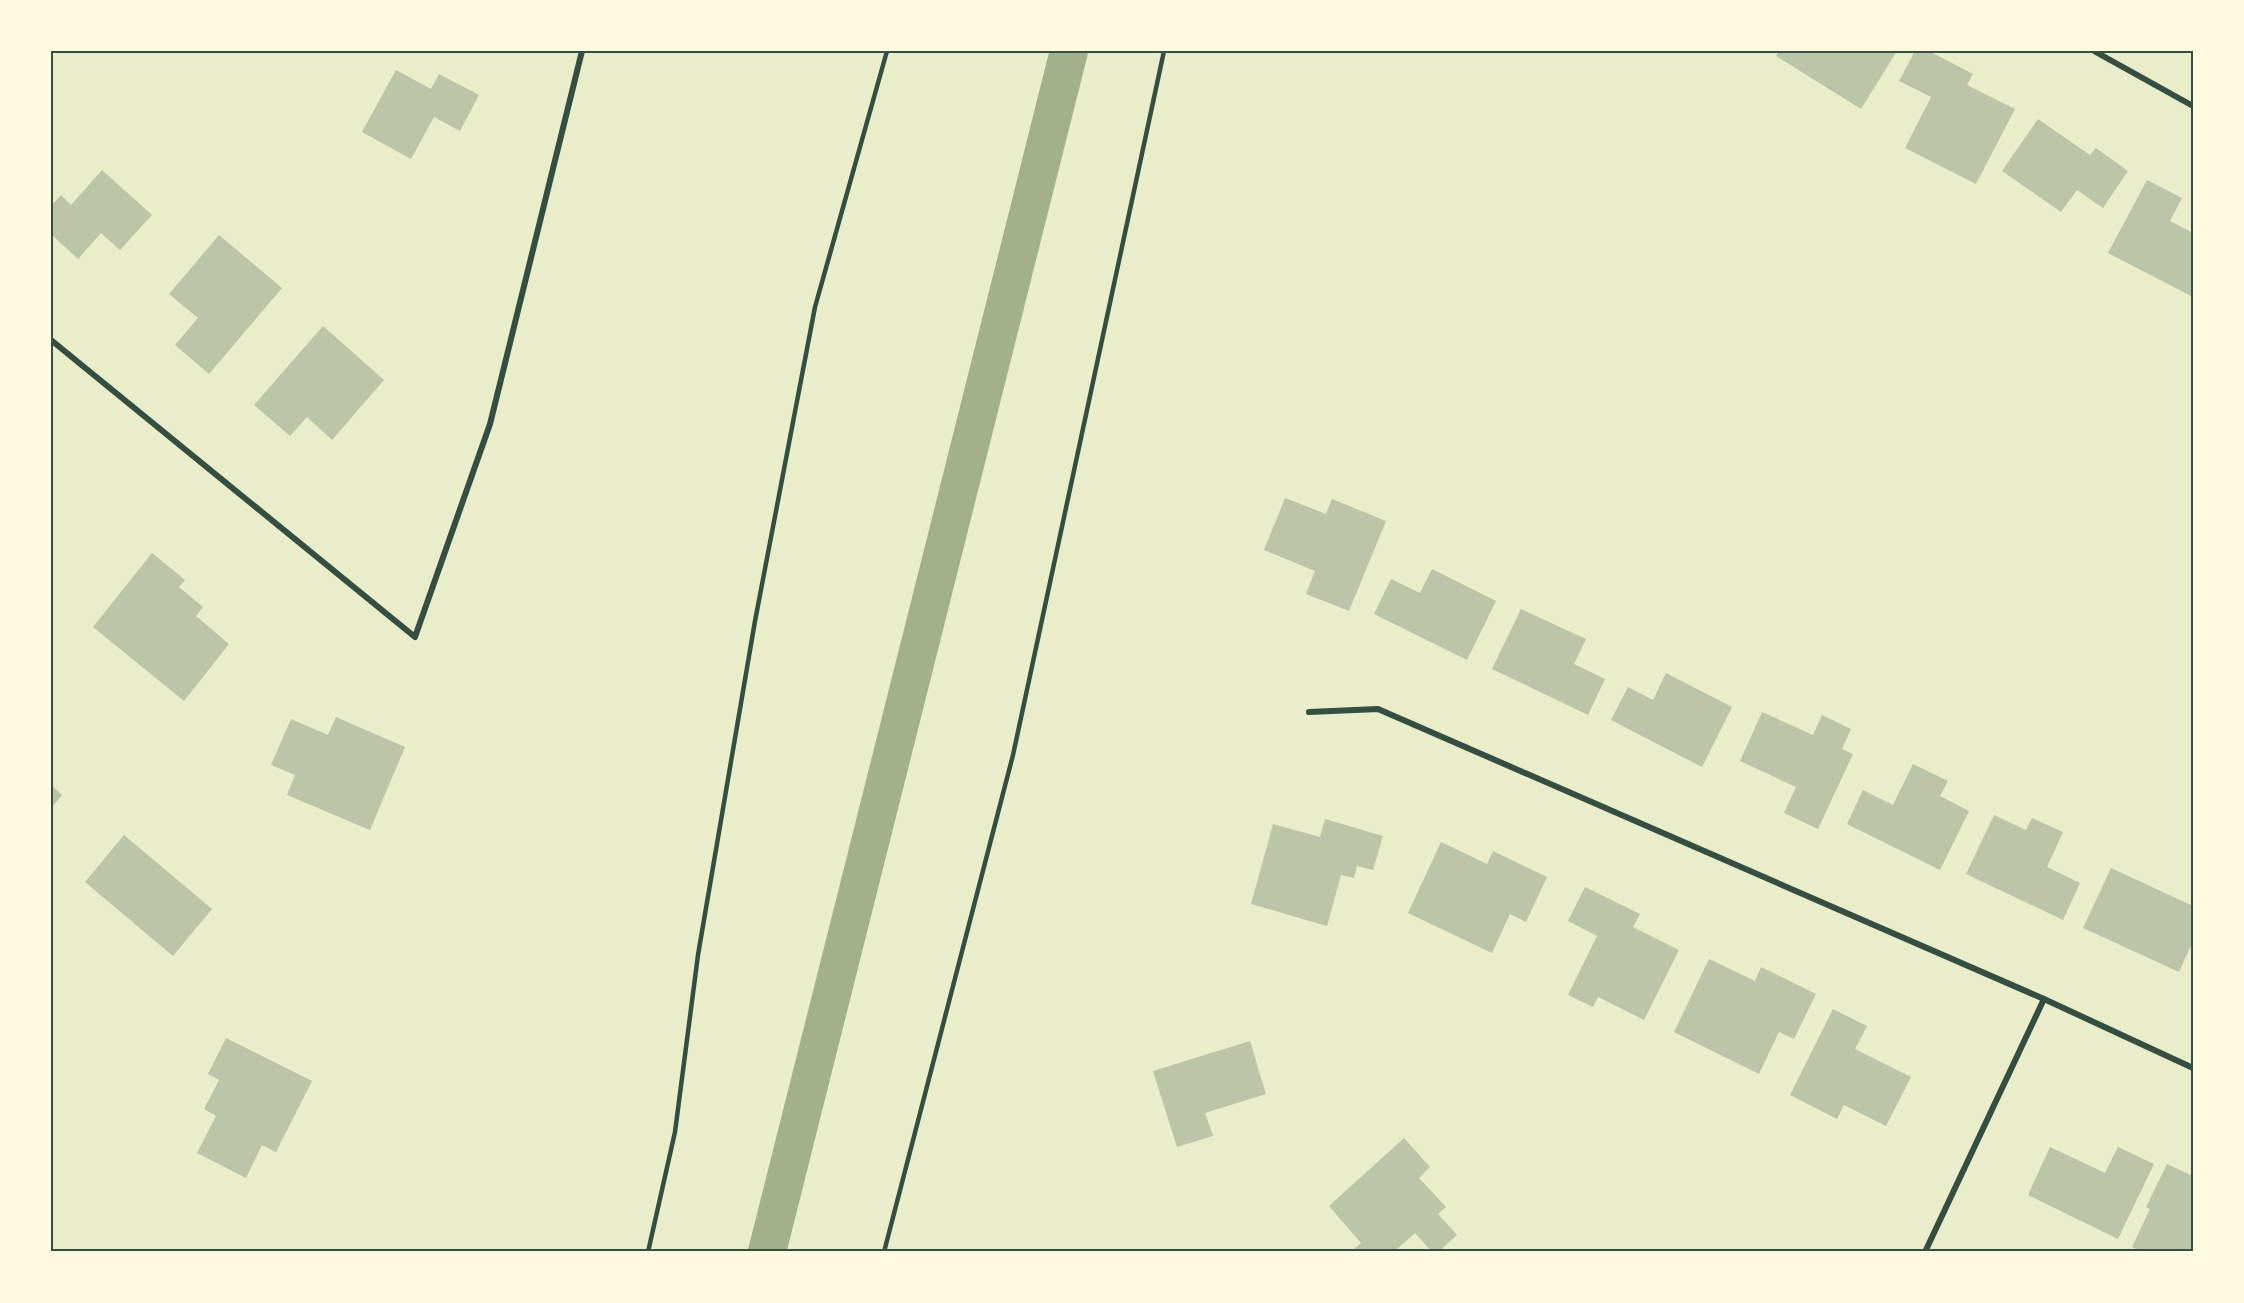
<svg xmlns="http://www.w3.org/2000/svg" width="2244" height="1303" font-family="'DM Sans',sans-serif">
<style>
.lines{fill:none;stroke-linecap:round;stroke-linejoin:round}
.canal{stroke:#a3b18a;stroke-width:38}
.building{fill:#bcc5a7}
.service{stroke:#344e41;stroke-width:4.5}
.minor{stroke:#344e41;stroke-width:6}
.neatline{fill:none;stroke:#344e41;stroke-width:2}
</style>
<rect width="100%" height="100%" fill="#e9edc9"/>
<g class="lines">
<polyline class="canal" points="767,1252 1069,51"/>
</g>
<g class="building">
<polygon points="1779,51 1897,51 1861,109 1776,56"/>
<polygon points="1915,51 1929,51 1973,74 1967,85 2015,109 1976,184 1905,148 1931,97 1899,81"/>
<polygon points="396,70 431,89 439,74 479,95 460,131 434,117 411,159 362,132"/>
<polygon points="2038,119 2090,155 2096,148 2128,171 2103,208 2077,190 2061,212 2002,171"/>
<polygon points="102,170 152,215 120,250 101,233 78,259 51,234 51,206 61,195 71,205"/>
<polygon points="2147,180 2182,198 2170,221 2193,233 2193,297 2108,253"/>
<polygon points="219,235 282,288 209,374 175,345 198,318 169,294"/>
<polygon points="323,326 384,380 332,440 307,417 290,436 254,405"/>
<polygon points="1285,498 1326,514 1332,499 1386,521 1349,611 1306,594 1315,571 1264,550"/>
<polygon points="152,553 185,580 179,587 203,607 196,616 229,644 184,701 93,627"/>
<polygon points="1432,569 1496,601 1467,660 1374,614 1391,579 1420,593"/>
<polygon points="1521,609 1586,639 1574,664 1605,679 1588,715 1492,669"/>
<polygon points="1666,673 1732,707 1702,767 1611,720 1628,687 1653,700"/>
<polygon points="1762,712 1813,735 1822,715 1851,729 1842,749 1853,754 1818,829 1784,813 1796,787 1740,761"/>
<polygon points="336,717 405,747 370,830 287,795 295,775 271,765 291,719 328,735"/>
<polygon points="1913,764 1948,781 1940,796 1969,811 1940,870 1847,824 1863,790 1893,805"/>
<polygon points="51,785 62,795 51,808"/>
<polygon points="1994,815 2026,830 2032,818 2063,832 2047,867 2080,883 2063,920 1966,874"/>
<polygon points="1325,819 1383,836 1373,870 1357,866 1354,878 1341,875 1327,926 1251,904 1273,824 1320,837"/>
<polygon points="124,835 212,909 173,956 85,882"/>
<polygon points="1441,842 1487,864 1493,851 1547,877 1526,922 1510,914 1492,953 1408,913"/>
<polygon points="2111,868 2193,906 2193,941 2179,972 2083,928"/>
<polygon points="1585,887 1640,914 1633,927 1679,950 1644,1020 1598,997 1593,1007 1568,995 1597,936 1568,921"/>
<polygon points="1709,959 1755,981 1761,967 1816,994 1794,1039 1779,1032 1759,1074 1674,1032"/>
<polygon points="1833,1009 1867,1026 1855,1049 1911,1077 1886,1126 1844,1105 1837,1119 1790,1095"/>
<polygon points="226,1038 312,1081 276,1152 262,1145 246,1178 197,1153 216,1116 204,1109 219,1080 208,1074"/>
<polygon points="1250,1041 1266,1094 1205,1113 1213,1136 1177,1147 1153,1071"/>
<polygon points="1404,1138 1430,1167 1419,1178 1446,1207 1438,1214 1457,1235 1438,1252 1432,1252 1415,1233 1397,1249 1399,1252 1351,1252 1361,1243 1329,1206"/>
<polygon points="2050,1147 2105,1173 2118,1147 2154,1164 2118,1239 2028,1195"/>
<polygon points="2167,1164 2193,1176 2193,1252 2142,1252 2132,1247 2150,1209 2146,1207"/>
</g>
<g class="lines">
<g class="service">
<polyline points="648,1252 675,1132 698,955 755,621 815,307 887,51"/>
<polyline points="884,1252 1013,755 1164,51"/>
</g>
<g class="minor">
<polyline points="2094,51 2193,106"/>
<polyline points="51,340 415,637 490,424 582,51"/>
<polyline points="1309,712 1378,709 2044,999 2193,1068"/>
<polyline points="1925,1252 2044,999"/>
</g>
</g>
<rect width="2244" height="1303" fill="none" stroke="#fefae0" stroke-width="105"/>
<rect x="52" y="52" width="2140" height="1198" class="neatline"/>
</svg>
